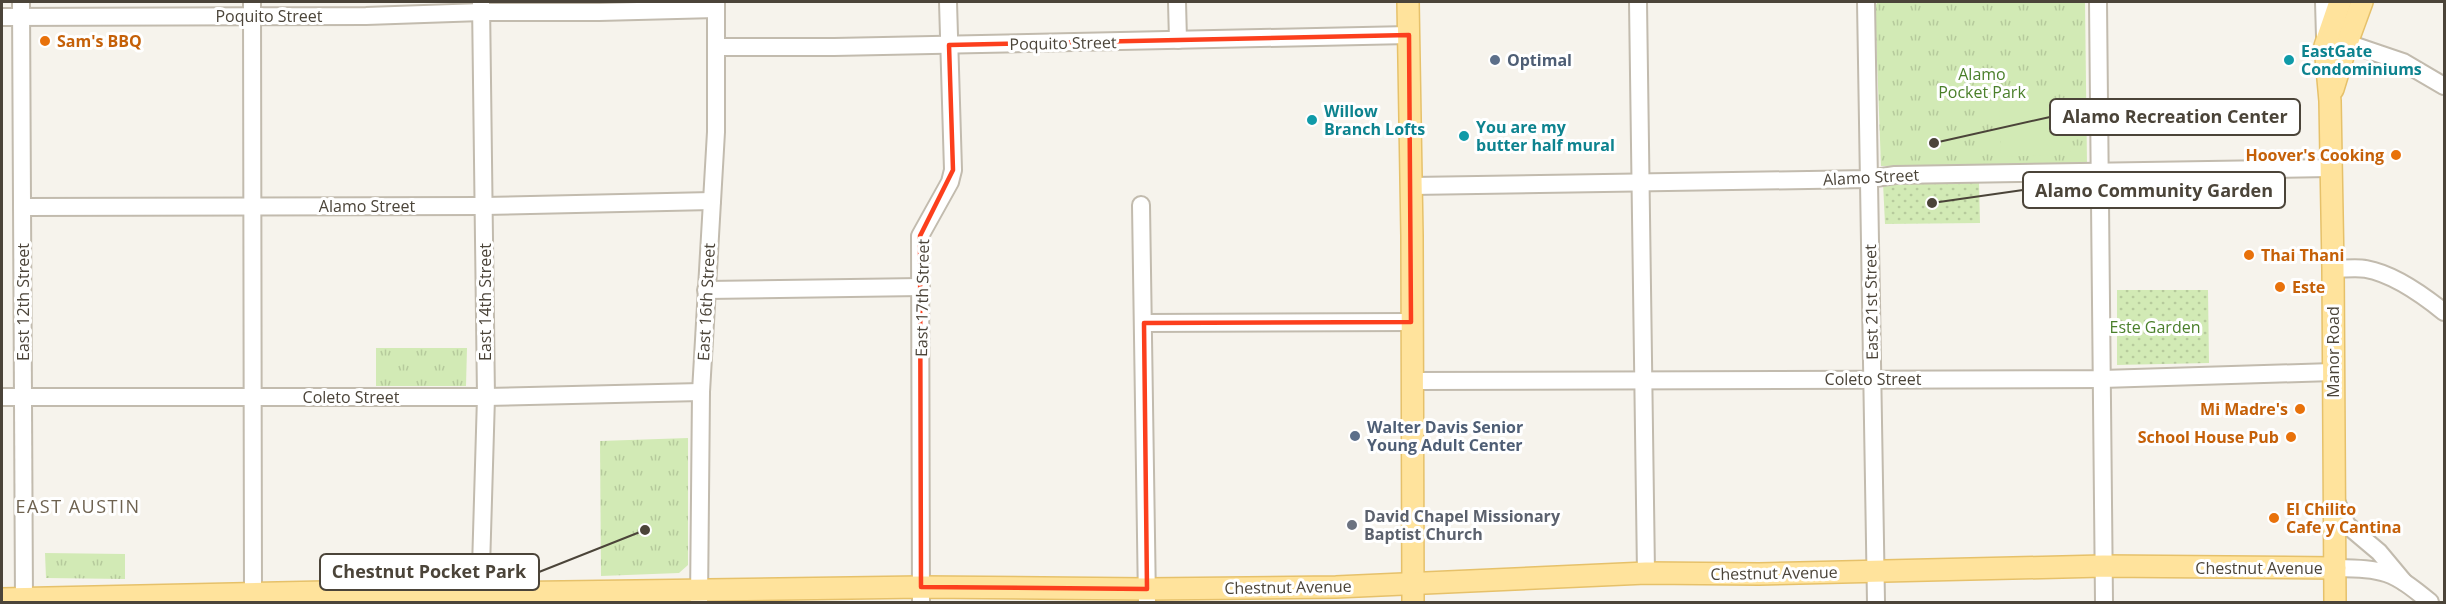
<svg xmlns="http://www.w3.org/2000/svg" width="2446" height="604" font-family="'Open Sans',sans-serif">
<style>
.grass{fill:url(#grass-tufts)}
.garden{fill:url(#garden-dots)}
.pitch{fill:#d2eab5}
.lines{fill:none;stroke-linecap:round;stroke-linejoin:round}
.minor-casing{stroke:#c2bbae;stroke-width:20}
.major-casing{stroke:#e6c16a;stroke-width:24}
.minor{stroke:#fff;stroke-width:16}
.major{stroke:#ffe39c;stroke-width:21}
.marked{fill:none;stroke:#fc3f1d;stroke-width:4.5;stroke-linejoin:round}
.food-dot{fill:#e8710a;stroke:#fff;stroke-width:2}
.service-dot{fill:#5c6f8a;stroke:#fff;stroke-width:2}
.culture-dot{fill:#0f9aa8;stroke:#fff;stroke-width:2}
.worship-dot{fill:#6b7280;stroke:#fff;stroke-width:2}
.labels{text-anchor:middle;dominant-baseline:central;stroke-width:6;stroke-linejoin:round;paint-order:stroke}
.street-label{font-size:16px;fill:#4b4439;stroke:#fff}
.food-label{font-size:16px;font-weight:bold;fill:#c56008;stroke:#fff;text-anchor:start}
.culture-label{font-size:16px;font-weight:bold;fill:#0d838f;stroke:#fff;text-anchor:start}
.service-label{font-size:16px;font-weight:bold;fill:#4e5e75;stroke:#fff;text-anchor:start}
.park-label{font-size:16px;fill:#4a7f2a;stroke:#fff}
.worship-label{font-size:16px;font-weight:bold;fill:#5b616d;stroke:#fff;text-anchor:start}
.neighbourhood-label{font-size:18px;letter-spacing:1.5px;fill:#6e6250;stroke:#fff}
.leader{fill:none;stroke:#4b4439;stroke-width:2}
.callout-dot{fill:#4b4439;stroke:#fff;stroke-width:2}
.callout{fill:#fff;stroke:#4b4439;stroke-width:2}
.callout-label{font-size:18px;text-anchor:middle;font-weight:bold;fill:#4b4439}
</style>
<defs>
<pattern id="grass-tufts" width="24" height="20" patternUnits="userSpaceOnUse" patternTransform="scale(1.5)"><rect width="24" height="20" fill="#d2eab5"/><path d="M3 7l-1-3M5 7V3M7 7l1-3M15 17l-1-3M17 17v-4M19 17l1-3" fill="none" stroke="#b6ca9c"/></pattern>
<pattern id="garden-dots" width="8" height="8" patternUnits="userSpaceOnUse" patternTransform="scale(1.5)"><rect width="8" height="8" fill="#d2eab5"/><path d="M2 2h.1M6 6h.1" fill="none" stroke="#b6ca9c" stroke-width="1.8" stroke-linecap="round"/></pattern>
</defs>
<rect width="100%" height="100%" fill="#f6f3ec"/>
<g class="grass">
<polygon points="1878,2 2085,2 2087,164 1881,166 1875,6"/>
<polygon points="376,348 467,348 466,386 376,386"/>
<polygon points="688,438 688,565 679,573 601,576 600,441"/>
<polygon points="45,553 125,554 125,579 46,578"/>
</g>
<g class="garden">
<polygon points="1979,182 1980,223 1885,224 1883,183"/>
<polygon points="2117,290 2208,290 2209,363 2117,365"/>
</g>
<polygon class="pitch" points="2069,102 2071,154 2001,157 1999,104"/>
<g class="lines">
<defs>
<g id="minor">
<polyline points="21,2 24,602"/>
<polyline points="252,2 253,602"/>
<polyline points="1177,2 1178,40"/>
<polyline points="1638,2 1646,573"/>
<polyline points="1866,2 1876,602"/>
<polyline points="2098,2 2104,602"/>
<polyline points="2324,2 2325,37"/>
<polyline points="2,17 366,16 482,12 599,12 716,9"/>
<polyline points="2347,43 2403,62 2444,86"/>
<polyline points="716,47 834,47 1409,35"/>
<polyline points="1412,186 1869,179 1895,175 2330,168"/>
<polyline points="1141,205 1147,602"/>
<polyline points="22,207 484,206 712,201"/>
<path d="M2333,269c11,0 23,-2 33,0 28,5 57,26 78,43"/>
<polyline points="706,290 921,287"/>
<polyline points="1144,323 1411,322"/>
<polyline points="1413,381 2102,379 2333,372"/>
<polyline points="2,397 486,397 701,392"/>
<polyline points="2336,501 2347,525 2379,552 2404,582"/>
<path d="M2335,568c50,1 56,2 95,34"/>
<polyline points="480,602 486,397 481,2"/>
<polyline points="699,602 701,392 716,132 716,2"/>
<polyline points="921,602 920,236 950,182 953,170 948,2"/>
</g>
<g id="major">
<polyline points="1408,2 1412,236 1413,602"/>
<polyline points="2333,89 2347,43 2362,2"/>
<polyline points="2,599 372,591 481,593 921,587 1147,589 1336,587 1646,573 1759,574 2103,566 2335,568"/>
<polyline points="2335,602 2333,269 2330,101 2325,46 2340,2"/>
</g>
</defs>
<use href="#minor" class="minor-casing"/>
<use href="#major" class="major-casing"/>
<use href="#minor" class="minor"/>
<use href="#major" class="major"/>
</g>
<path class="marked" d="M1409,35l2,287 -267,1 3,266 -226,-2 -1,-351 33,-66 -4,-125z"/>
<g class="food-dot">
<circle cx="45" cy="41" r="6"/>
<circle cx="2396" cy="155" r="6"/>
<circle cx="2249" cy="255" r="6"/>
<circle cx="2280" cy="287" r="6"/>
<circle cx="2300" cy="409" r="6"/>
<circle cx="2291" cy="437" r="6"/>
<circle cx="2274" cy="518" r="6"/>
</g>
<g class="service-dot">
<circle cx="1495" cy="60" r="6"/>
<circle cx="1355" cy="436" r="6"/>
</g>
<g class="culture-dot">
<circle cx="2289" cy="60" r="6"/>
<circle cx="1312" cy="120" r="6"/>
<circle cx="1464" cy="136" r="6"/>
</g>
<circle class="worship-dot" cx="1352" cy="525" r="6"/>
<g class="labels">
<g class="street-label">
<text x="269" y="16">Poquito Street</text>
<text transform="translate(1063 43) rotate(-1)">Poquito Street</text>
<text transform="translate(1871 177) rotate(-3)">Alamo Street</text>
<text x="367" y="206">Alamo Street</text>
<text transform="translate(922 298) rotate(-89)">East 17th Street</text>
<text transform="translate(23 302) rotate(-90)">East 12th Street</text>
<text transform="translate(485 302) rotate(-90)">East 14th Street</text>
<text transform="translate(706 302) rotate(-87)">East 16th Street</text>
<text transform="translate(1871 302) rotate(-91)">East 21st Street</text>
<text transform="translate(2333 352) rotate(-90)">Manor Road</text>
<text x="1873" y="379">Coleto Street</text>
<text x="351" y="397">Coleto Street</text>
<text x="2259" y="568">Chestnut Avenue</text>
<text transform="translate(1774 573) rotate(-1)">Chestnut Avenue</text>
<text transform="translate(1288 587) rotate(-1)">Chestnut Avenue</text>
</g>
<g class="food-label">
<text x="57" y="41">Sam's BBQ</text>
<text x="2384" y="155" text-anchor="end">Hoover's Cooking</text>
<text x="2261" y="255">Thai Thani</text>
<text x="2292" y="287">Este</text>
<text x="2288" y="409" text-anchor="end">Mi Madre's</text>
<text x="2279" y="437" text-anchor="end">School House Pub</text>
<text x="2286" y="509">El Chilito<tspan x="2286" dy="18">Cafe y Cantina</tspan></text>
</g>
<g class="culture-label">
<text x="2301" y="51">EastGate<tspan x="2301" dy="18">Condominiums</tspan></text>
<text x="1324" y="111">Willow<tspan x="1324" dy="18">Branch Lofts</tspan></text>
<text x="1476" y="127">You are my<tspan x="1476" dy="18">butter half mural</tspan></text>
</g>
<g class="service-label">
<text x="1507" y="60">Optimal</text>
<text x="1367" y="427">Walter Davis Senior<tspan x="1367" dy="18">Young Adult Center</tspan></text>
</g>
<g class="park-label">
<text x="1982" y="74">Alamo<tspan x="1982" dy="18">Pocket Park</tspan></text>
<text x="2155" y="327">Este Garden</text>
</g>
<g class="worship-label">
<text x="1364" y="516">David Chapel Missionary<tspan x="1364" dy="18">Baptist Church</tspan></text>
</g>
<g class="neighbourhood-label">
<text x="78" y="506">EAST AUSTIN</text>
</g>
</g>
<path class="leader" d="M1934 143L2050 117M1932 203L2023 190M645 530L539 572"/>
<g class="callout-dot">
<circle cx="1934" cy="143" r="6"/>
<circle cx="1932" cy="203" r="6"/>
<circle cx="645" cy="530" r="6"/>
</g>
<g class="callout">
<rect x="2050" y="99" width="250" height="36" rx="6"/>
<rect x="2023" y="172" width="262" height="36" rx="6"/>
<rect x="320" y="554" width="219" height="36" rx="6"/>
</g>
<g class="callout-label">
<text x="2175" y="123">Alamo Recreation Center</text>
<text x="2154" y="197">Alamo Community Garden</text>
<text x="429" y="578">Chestnut Pocket Park</text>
</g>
<rect width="2446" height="604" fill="none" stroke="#4b4439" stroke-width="6"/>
</svg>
